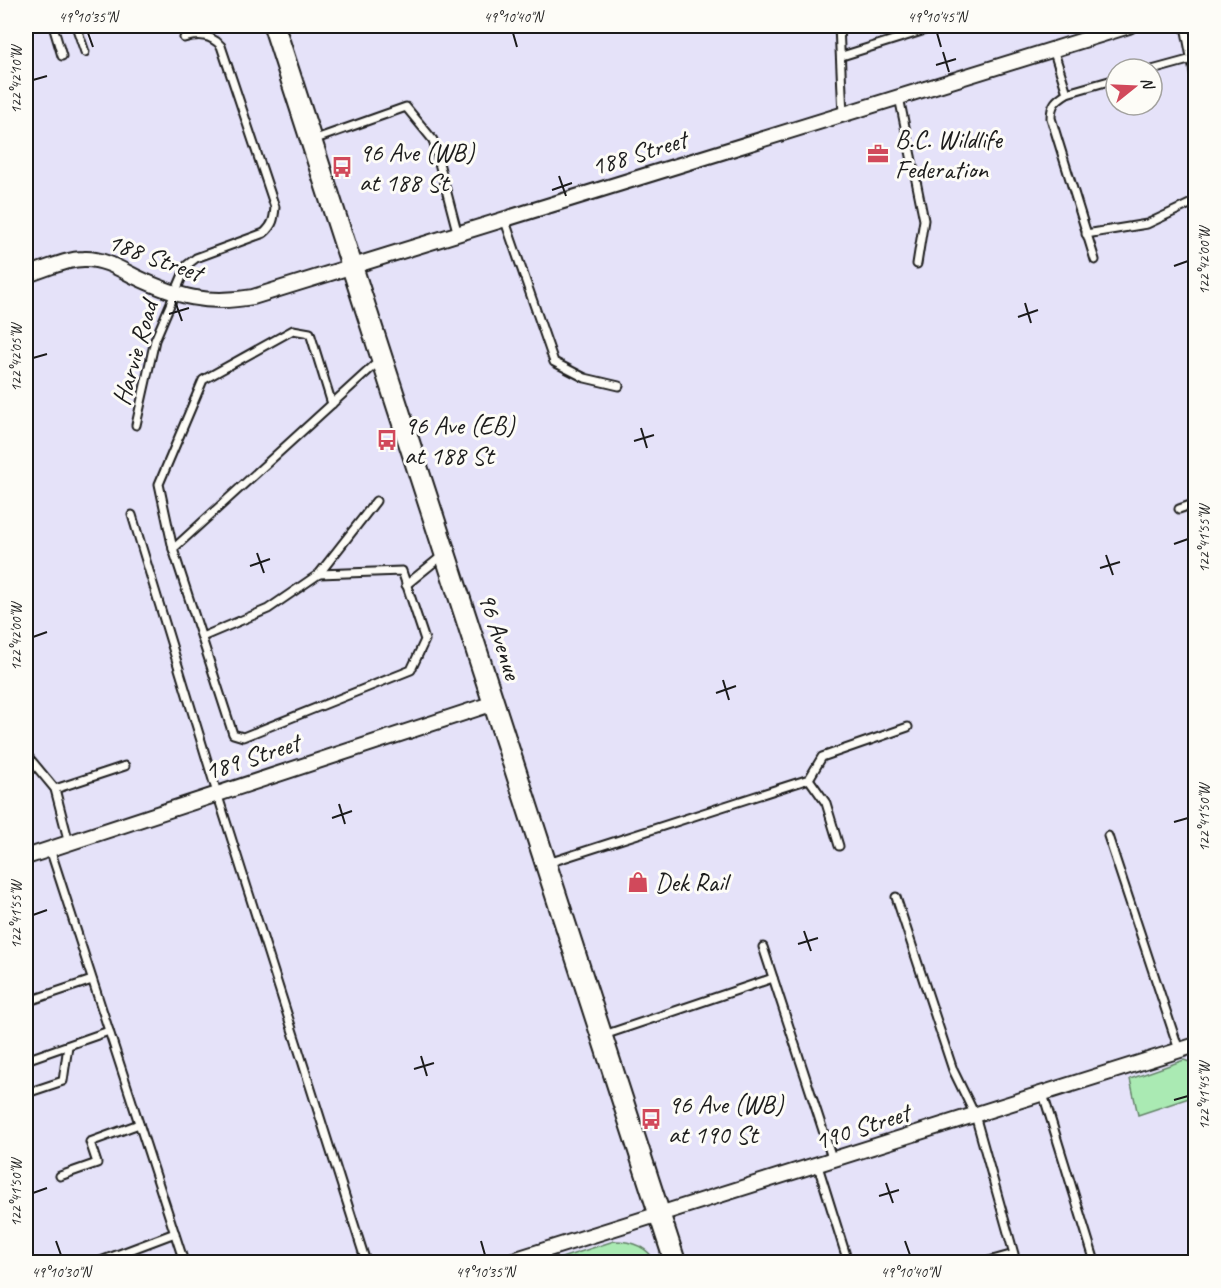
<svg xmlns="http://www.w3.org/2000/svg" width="1221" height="1288" font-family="Caveat,sans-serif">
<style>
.built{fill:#e5e2f9;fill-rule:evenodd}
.green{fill:#aaeab3;stroke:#638368;stroke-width:1.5}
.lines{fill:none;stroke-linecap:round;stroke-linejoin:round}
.lane-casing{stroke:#1c1c1c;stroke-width:11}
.street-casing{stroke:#1c1c1c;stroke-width:18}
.secondary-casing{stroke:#1c1c1c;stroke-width:24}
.lane{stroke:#fdfcf7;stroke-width:7}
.street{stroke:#fdfcf7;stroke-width:14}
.secondary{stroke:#fdfcf7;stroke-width:20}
.ticks{fill:none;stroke:#1c1c1c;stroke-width:2}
.labels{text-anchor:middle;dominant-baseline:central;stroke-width:6;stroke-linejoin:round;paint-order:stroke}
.poi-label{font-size:26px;fill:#1c1c1c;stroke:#fdfcf7;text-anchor:start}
.street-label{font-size:26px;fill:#1c1c1c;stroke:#fdfcf7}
.neatline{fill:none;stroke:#1c1c1c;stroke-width:2}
.ticks-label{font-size:15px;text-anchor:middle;fill:#1c1c1c}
</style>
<rect width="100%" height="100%" fill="#efedf8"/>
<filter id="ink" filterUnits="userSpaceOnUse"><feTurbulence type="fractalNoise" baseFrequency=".0167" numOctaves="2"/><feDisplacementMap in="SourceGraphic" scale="12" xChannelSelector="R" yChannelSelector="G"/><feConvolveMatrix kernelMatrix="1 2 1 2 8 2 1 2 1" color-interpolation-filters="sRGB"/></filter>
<g filter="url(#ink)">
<path class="built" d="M26,26h1169v1236h-1169zM1116,69h36v36h-36z"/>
<g class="green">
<polygon points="1184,1060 1195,1064 1195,1096 1138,1115 1130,1079"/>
<path d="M614,1241c17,0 33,6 42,21h-107z"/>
</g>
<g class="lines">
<defs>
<g id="lane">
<polyline points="53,26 62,56"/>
<polyline points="76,26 85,52"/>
<polyline points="839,26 843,115"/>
<polyline points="1185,26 1196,83"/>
<polyline points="1053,49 1067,93 1116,79"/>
<polyline points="842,56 938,26"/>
<polyline points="1152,70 1196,58"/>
<path d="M1067,93c-11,7 -16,11 -16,25l44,142"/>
<polyline points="899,97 924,220 917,264"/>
<polyline points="313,140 406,107 433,140 458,235"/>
<polyline points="505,221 554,362 585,378 619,386"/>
<polyline points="1086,234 1147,224 1196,201"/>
<path d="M136,425l19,-85 32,-75 9,-7 68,-25c9,-8 10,-14 11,-26l-54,-161c-10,-12 -23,-12 -37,-8"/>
<polyline points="1179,509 1196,503"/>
<polyline points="132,515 217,793 366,1262"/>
<polyline points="173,549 159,484 203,380 293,330 310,333 332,404"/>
<polyline points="319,574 376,501"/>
<polyline points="406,585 443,555"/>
<polyline points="202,637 268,609 319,574 402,571 425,640 411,670 243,737 233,734 173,549 380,360"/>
<polyline points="26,754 55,789 69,843"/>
<polyline points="809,779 826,803 839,846"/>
<polyline points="55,789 125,766"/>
<polyline points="1108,836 1179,1050"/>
<polyline points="50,849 184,1262"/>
<polyline points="548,863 809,779 822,757 908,727"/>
<polyline points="896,897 953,1070 975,1115 1014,1254 985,1262"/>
<polyline points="763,947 833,1161"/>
<polyline points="26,1002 92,980"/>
<polyline points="604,1035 773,978"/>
<polyline points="26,1060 109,1031"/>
<polyline points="26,1080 30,1092 63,1081 68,1046"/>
<polyline points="1043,1094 1095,1262"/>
<polyline points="818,1166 848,1262"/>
<polyline points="60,1176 97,1163 90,1142 139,1124"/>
<polyline points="98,1262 175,1233"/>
</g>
<g id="street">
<path d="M26,275c18,-5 39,-16 58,-16 18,-1 36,10 52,18 42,20 71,28 117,20l876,-271"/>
<polyline points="26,857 494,703"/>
<polyline points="507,1262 1196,1045"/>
</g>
<polyline id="secondary" points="274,26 675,1262"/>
</defs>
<use href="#lane" class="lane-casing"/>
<use href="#street" class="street-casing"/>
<use href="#secondary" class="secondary-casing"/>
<use href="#lane" class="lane"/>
<use href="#street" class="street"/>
<use href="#secondary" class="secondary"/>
</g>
</g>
<path class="ticks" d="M88,33l5,14M513,33l4,14M937,33l4,14M943,52l6,20M936,65l20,-6M33,80l14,-4M559,176l7,20M552,190l20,-7M1174,266l14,-5M175,301l7,20M1025,303l6,20M169,314l20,-6M1018,317l20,-7M33,358l14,-4M641,428l6,20M634,441l20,-6M1174,544l14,-5M257,553l7,20M1106,555l7,20M250,566l20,-7M1100,568l20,-6M33,637l14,-5M723,680l6,20M716,693l20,-7M339,804l6,20M332,818l20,-7M1174,822l14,-4M33,915l14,-5M804,931l7,20M798,944l20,-6M421,1056l6,20M414,1069l20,-6M1174,1100l14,-4M886,1183l7,20M33,1193l14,-5M879,1196l20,-6M56,1241l5,14M481,1241l4,14M905,1241l5,14"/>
<defs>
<symbol id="office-bare" viewBox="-9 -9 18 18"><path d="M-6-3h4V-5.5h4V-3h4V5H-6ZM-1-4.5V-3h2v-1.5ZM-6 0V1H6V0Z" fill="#d1495b" stroke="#fdfcf7" stroke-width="2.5" paint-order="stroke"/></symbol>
<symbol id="bus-bare" viewBox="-9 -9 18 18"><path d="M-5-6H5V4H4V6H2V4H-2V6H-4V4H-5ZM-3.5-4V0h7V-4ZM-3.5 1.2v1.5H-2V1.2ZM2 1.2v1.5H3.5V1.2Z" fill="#d1495b" stroke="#fdfcf7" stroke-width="2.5" paint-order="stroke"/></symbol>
<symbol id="shop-bare" viewBox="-9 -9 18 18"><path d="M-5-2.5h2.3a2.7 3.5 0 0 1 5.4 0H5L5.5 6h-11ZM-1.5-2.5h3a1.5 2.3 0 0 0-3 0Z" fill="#d1495b" stroke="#fdfcf7" stroke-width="2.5" paint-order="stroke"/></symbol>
</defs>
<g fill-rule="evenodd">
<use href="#office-bare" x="863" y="139" width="30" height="30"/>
<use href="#bus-bare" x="327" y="152" width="30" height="30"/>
<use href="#bus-bare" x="372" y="425" width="30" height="30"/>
<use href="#shop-bare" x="623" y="867" width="30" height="30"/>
<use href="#bus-bare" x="636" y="1104" width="30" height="30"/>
</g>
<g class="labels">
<g class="poi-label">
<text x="895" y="139">B.C. Wildlife<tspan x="895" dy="30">Federation</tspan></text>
<text x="359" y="152">96 Ave (WB)<tspan x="359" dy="30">at 188 St</tspan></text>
<text x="404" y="425">96 Ave (EB)<tspan x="404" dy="30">at 188 St</tspan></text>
<text x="655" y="882">Dek Rail</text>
<text x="668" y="1104">96 Ave (WB)<tspan x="668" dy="30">at 190 St</tspan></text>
</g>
<g class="street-label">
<text transform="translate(639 153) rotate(-17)">188 Street</text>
<text transform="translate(155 257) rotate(20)">188 Street</text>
<text transform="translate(135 353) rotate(-74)">Harvie Road</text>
<text transform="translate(500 636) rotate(72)">96 Avenue</text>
<text transform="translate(252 757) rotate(-18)">189 Street</text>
<text transform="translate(862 1127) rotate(-18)">190 Street</text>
</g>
</g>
<rect width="1221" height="1288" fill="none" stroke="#fdfcf7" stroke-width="66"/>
<g transform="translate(1134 87) rotate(72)"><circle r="28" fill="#fdfcf7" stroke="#a3a29f" stroke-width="1.5"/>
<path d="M0-4.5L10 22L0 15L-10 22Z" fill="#d1495b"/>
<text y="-9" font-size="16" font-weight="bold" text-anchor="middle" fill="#1c1c1c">N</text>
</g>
<rect x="33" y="33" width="1155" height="1222" class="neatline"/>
<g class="ticks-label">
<text x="88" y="22">49°10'35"N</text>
<text x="513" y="22">49°10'40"N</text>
<text x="937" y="22">49°10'45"N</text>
<text transform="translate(16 80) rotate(-90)" y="5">122°42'10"W</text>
<text transform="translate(1204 261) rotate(-90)" y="5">122°42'00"W</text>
<text transform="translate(16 358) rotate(-90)" y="5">122°42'05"W</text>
<text transform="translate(1204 539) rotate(-90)" y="5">122°41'55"W</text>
<text transform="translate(16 637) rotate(-90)" y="5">122°42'00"W</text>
<text transform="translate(1204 818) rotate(-90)" y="5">122°41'50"W</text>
<text transform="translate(16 915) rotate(-90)" y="5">122°41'55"W</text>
<text transform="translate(1204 1096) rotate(-90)" y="5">122°41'45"W</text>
<text transform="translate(16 1193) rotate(-90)" y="5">122°41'50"W</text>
<text x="61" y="1277">49°10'30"N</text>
<text x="485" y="1277">49°10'35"N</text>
<text x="910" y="1277">49°10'40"N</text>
</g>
</svg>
